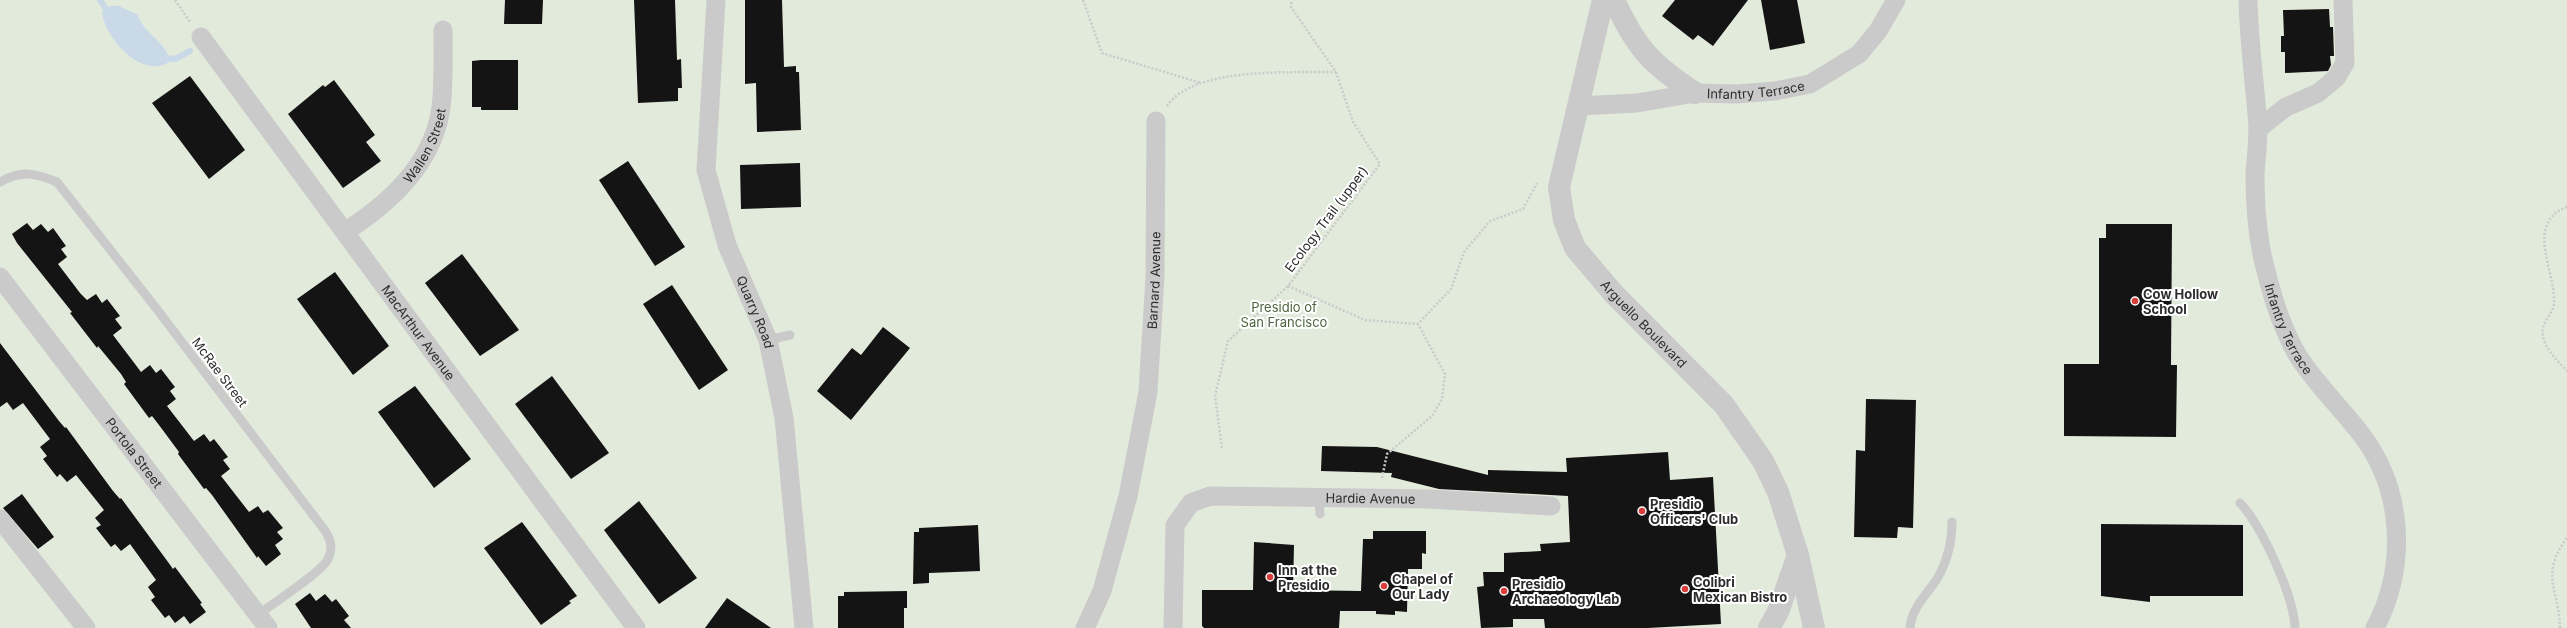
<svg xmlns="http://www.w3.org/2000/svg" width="2567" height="628" font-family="Inter,sans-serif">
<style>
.green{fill:#e2eadc}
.water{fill:#c9d9e8}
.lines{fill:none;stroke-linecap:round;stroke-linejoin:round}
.stream{stroke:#c9d9e8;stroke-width:6}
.building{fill:#141414}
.path{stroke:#cacaca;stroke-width:2.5;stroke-dasharray:2 2;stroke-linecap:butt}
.service{stroke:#cacaca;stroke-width:9}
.minor{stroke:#cacaca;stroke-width:19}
.tertiary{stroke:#cacaca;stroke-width:22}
.poi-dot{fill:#d83d3b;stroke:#fff;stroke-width:1.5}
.labels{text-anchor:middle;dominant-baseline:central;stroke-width:4;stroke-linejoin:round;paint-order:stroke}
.street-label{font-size:13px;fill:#2d2d2d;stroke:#fff}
.poi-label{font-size:13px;font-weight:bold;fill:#2d2d2d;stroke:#fff;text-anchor:start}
.park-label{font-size:13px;fill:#4d653e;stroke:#fff}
</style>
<rect width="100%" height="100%" fill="#fff"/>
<rect class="green" x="0" y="0" width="2567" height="628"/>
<path class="water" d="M110,6h9l19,9c5,19 32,29 31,47 -27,18 -65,-25 -67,-50z"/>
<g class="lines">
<g class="stream">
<polyline points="100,0 110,15"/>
<polyline points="163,58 175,59 190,51"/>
</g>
</g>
<g class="building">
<polygon points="505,0 543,0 542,24 504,24"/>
<polygon points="634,0 675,0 677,60 681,59 682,88 678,88 678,101 638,103"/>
<polygon points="745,0 782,0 784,67 796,66 796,72 799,72 801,130 757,132 756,83 745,84"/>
<polygon points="1675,0 1748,0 1713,46 1698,35 1693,40 1662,16"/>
<polygon points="1761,0 1797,0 1805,43 1770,50"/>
<polygon points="2329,9 2330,27 2333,27 2334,56 2330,56 2331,65 2328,71 2285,73 2285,52 2281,52 2281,36 2284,36 2283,10"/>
<polygon points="481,60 518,60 518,110 481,110 481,107 472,107 472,61"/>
<polygon points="190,76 245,150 209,179 152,103"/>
<polygon points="334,80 375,135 366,142 381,161 343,188 288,114 323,85 325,87"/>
<polygon points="628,161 685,247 655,266 599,180"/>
<polygon points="800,163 801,207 741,209 740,165"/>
<polygon points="27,223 33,230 41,224 48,232 53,228 66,246 61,249 67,257 58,264 80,293 87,300 96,294 102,303 107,299 120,316 115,319 122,328 113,335 135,364 141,372 150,365 156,373 161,369 175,387 170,391 176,399 167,406 194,441 204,434 210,442 214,439 228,457 223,460 230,469 221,476 249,512 258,506 263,513 268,510 283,528 277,532 283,539 275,545 281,554 266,566 258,556 257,558 212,495 206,488 204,489 178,454 179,452 159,425 152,416 149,418 124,384 126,382 121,374 98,346 97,348 70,313 72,312 17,243 12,234"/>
<polygon points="2106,224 2172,224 2171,365 2177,365 2176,437 2064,436 2064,364 2099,364 2099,238 2106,238"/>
<polygon points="462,254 519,330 480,356 425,283"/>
<polygon points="335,272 389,346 353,375 297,299"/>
<polygon points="672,285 728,370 699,390 643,304"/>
<polygon points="883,327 910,348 851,420 817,391 852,348 861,355"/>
<polygon points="0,343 59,421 65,428 66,427 113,491 120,499 121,498 168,562 173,569 175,567 202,603 200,604 206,612 190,624 184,616 175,623 169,615 165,618 151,600 155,597 148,587 156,580 130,544 121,551 115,544 111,547 96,528 101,525 95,518 104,510 76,475 67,482 60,474 57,477 43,459 47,456 40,447 50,439 23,403 13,410 7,402 0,407"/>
<polygon points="552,376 609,453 571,479 515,404"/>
<polygon points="415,386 471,459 434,488 378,412"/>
<polygon points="1866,399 1916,400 1913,528 1898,527 1897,538 1854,537 1856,450 1865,451"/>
<polygon points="1322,446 1377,447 1488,475 1488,470 1567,472 1566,458 1668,452 1670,480 1713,477 1721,624 1648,628 1545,628 1544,619 1513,619 1513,627 1481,628 1477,587 1484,586 1483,572 1504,572 1504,553 1541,551 1540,544 1570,542 1568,496 1439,489 1391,477 1392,473 1321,471"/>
<polygon points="22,494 54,537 38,549 3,508"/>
<polygon points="639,501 697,578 659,604 604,530"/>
<polygon points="522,522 577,596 569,601 571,603 541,625 484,548"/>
<polygon points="2101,524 2243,525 2243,596 2150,596 2150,602 2101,596"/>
<polygon points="978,525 980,571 929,573 929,583 913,584 914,532 919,532 919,528"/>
<polygon points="1373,531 1426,531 1426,554 1422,553 1422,569 1408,569 1407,612 1395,611 1395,615 1376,614 1376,611 1340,611 1339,628 1204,628 1202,626 1202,590 1253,590 1254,542 1294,545 1293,590 1361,591 1363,539 1373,539"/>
<polygon points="907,591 907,608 904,608 904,628 838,628 838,596 844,596 844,592"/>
<polygon points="310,593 316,601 325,594 332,602 336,599 349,616 344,620 351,628 311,628 295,604"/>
<polygon points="727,598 771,628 705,628"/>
</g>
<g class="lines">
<g class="path">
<polyline points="175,0 190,22"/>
<polyline points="1083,0 1102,53 1201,83"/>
<path d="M1167,106c27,-40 125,-33 169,-34"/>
<path d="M2567,207c-43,16 -11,65 -13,96 0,11 -14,19 -11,33 2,14 16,26 24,35"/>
<polyline points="1288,286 1365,320 1418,324"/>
<polyline points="1222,448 1215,396 1228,341 1288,286 1380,164 1353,122 1336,72 1291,7 1292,0"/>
<polyline points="1382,478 1387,454 1432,416 1442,399 1445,374 1418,324 1451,289 1464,252 1490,221 1523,209 1537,183"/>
<path d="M2560,628c-1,-40 -21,-52 7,-90"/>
</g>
<g class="service">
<path d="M0,182c22,-12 35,-9 57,0l99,126 170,224c5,9 7,17 2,27 -7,14 -55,44 -70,56"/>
<polyline points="768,340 790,335"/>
<polyline points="1319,498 1320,514"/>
<path d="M2240,503c22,23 54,94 55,125"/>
<path d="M1910,628c1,-19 17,-34 27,-49 11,-19 15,-36 15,-57"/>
</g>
<g class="minor">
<path id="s1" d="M716,0l-10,170 21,75 41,95 16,78 20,210"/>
<path id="s2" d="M2248,0c1,43 7,85 10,127 0,16 -2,32 -3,47 0,33 2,65 11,97 7,29 17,59 32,85 18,28 43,52 63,78 43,56 46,133 14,194"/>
<path id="s3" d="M201,37l435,591"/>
<path id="s4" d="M1579,106l58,-3 58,-10 42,1 38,-3 35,-7 49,-30 19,-23 18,-31"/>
<polyline points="2258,129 2286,107 2318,93 2336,78 2345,63 2343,0"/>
<path id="s5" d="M346,231c44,-28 88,-69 95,-124 3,-25 2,-52 2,-77"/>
<path id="s6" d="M0,277l268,351"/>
<polyline points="0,519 86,628"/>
<path id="s7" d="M1085,628l17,-37 26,-95 20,-104 7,-115 1,-156"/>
<path id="s8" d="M1173,628l2,-103 16,-22 19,-7 219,3 122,7"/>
</g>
<g class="tertiary">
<path id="s9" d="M1603,0l-44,187 5,33 11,28 38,45 111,112 39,56 15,31 20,63 16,73"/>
<path d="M1614,0c22,48 37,64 81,93"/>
<polyline points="1769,628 1778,612 1798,555"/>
</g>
</g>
<g class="poi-dot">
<circle cx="2135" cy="301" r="4"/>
<circle cx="1642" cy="511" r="4"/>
<circle cx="1270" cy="577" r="4"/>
<circle cx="1384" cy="586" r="4"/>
<circle cx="1685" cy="589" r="4"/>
<circle cx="1504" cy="591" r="4"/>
</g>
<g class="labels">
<g class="street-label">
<text stroke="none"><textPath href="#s4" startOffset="178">Infantry Terrace</textPath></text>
<text stroke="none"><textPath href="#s5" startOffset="119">Wallen Street</textPath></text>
<text transform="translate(1326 219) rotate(-53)">Ecology Trail (upper)</text>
<text stroke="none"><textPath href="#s7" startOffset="357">Barnard Avenue</textPath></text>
<text stroke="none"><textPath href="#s1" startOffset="321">Quarry Road</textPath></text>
<text stroke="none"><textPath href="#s9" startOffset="358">Arguello Boulevard</textPath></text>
<text stroke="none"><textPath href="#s2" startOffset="335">Infantry Terrace</textPath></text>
<text stroke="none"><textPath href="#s3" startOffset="367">MacArthur Avenue</textPath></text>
<text transform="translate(220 372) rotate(53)">McRae Street</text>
<text stroke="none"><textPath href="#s6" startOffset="221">Portola Street</textPath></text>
<text stroke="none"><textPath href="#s8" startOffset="311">Hardie Avenue</textPath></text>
</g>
<g class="poi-label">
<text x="2143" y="294">Cow Hollow<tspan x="2143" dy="15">School</tspan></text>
<text x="1650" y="504">Presidio<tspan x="1650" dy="15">Officers' Club</tspan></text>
<text x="1278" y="570">Inn at the<tspan x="1278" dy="15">Presidio</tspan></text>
<text x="1392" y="579">Chapel of<tspan x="1392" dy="15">Our Lady</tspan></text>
<text x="1693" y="582">Colibri<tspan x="1693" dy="15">Mexican Bistro</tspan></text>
<text x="1512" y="584">Presidio<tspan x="1512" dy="15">Archaeology Lab</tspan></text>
</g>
<g class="park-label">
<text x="1284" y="307">Presidio of<tspan x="1284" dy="15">San Francisco</tspan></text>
</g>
</g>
</svg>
